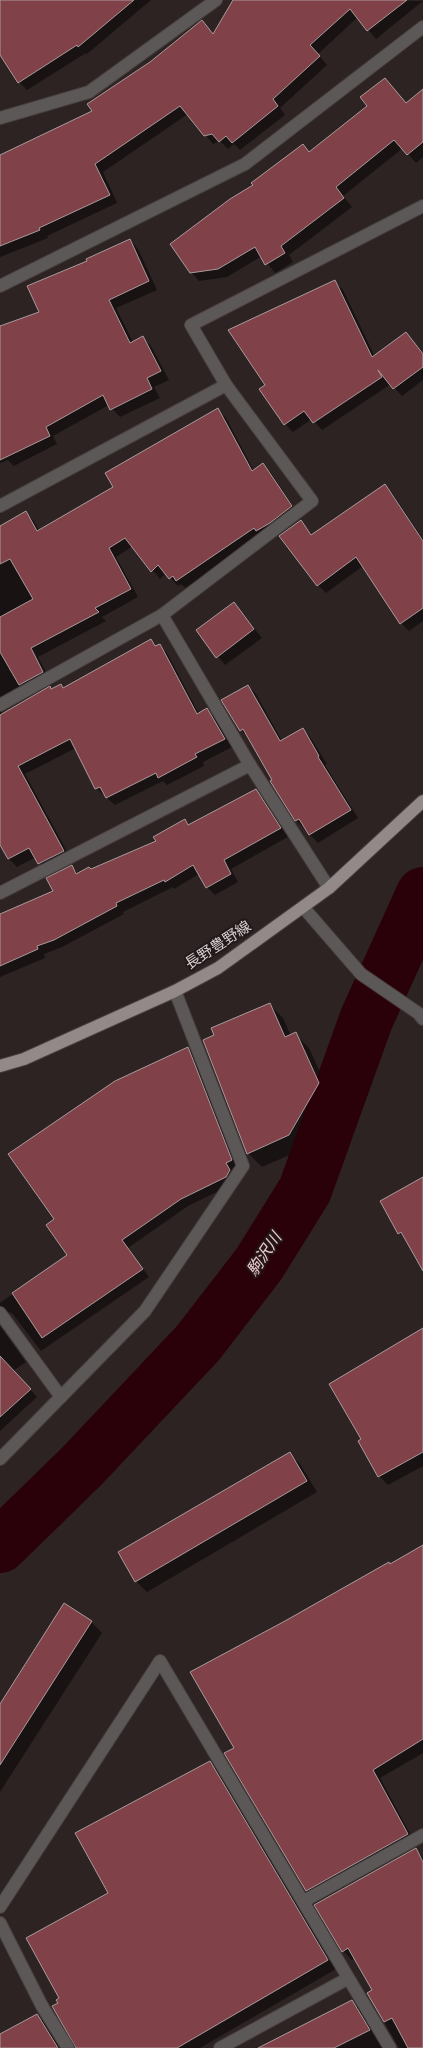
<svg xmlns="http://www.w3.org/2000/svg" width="423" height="2048" font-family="Roboto,'Noto Sans JP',sans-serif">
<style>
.shadow{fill:#0007}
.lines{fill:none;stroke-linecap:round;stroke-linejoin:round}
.river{stroke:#2b0109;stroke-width:54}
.building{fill:#814148;stroke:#a89b9c}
.minor-casing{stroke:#483f3f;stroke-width:14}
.major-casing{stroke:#483f3f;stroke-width:14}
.minor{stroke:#5d5858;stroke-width:12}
.major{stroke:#948989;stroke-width:12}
.labels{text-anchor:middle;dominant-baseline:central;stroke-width:4;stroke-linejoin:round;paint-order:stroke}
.street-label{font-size:15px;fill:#d8d1d2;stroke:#23191a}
.water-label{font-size:16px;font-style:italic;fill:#f4cbcd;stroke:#23191a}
</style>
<rect width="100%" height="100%" fill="#2d2323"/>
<g class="shadow">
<polygon points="0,0 151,0 87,54 86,53 27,90 19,82 0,53"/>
<polygon points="234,0 423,1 376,39 358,17 318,54 327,65 280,108 285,115 240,150 234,144 228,149 220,141 213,144 188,114 103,172 117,203 47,236 48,238 0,257 0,156 94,112 150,63 202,22 214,35"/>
<polygon points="423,91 423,157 416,163 403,148 343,196 352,207 289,255 293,262 275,273 262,256 227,277 199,281 191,272 310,153 406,104"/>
<polygon points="130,240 138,249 157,290 116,308 133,342 142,338 151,346 169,380 154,387 160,398 120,417 109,405 53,436 57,444 14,466 8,460 0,463 0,327 41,313 88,261"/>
<polygon points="335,282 343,290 375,357 406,334 423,353 423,380 402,396 391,384 322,430 312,419 293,432 285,424 260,390 267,385"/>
<polygon points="218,410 226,418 254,471 263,465 271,473 299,515 262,536 185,588 181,584 178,586 166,573 160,579 133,546 116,557 138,597 102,617 106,621 38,657 50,680 1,708 1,713 4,714 50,688 52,690 61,686 64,689 151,641 157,647 159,645 167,653 199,714 207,710 215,718 232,747 203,762 204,766 167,785 163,781 115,805 96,788 76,748 25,774 71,859 47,871 36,857 17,867 9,859 0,843 0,527 26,513 34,521 39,531 115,487"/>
<polygon points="385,486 393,494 423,539 423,621 409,631 401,623 363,566 326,593 318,585 301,521 313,536"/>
<polygon points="234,603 262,638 225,665 197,631"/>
<polygon points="248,686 256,694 282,741 302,729 310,737 327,764 325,765 358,818 318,843 296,820 249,738 241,730"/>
<polygon points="255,790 263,798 288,837 231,869 238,882 215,895 207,887 199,874 174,889 173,887 123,912 124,914 62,947 44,954 45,958 0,977 0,915 55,891 72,867 78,874 91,871 157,842 185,821 190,825"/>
<polygon points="269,1004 283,1018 291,1036 295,1034 309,1048 332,1098 303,1149 262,1167 248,1153"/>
<polygon points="188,1048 195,1056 238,1168 233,1184 188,1206 128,1248 149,1277 41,1351 12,1313 8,1312 0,1317 0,1303 69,1255 56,1219"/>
<polygon points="0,1326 26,1362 13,1371 37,1397 0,1431"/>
<polygon points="423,1330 423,1466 388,1485 379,1476 363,1440"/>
<polygon points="290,1454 300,1464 317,1492 147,1592 136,1581"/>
<polygon points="423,1546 423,1753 380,1778 415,1843 315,1898 307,1890 235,1749 391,1565"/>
<polygon points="91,1622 102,1633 0,1792 0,1706"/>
<polygon points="210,1762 218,1771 336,1969 200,2048 76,2048 60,2004 110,1894"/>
<polygon points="415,1850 423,1858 423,2048 399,2048 368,1993 374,1990 355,1958 352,1960 343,1951"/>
<polygon points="352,2002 361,2010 383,2048 261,2048"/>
<polygon points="37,2016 46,2024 61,2048 0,2048 0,2036"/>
</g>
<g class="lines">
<polyline class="river" points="0,1546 82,1466 198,1343 259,1264 305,1190 366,1020 423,894"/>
</g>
<g class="building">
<polygon points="0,0 134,0 78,47 77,45 18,83 0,55"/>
<polygon points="233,0 407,0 367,31 350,9 310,45 320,56 273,99 278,106 232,143 226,136 219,142 212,134 204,136 180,106 95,164 110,195 39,228 40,230 0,246 0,155 92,111 87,104 150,62 202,20 213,34"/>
<polygon points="385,78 406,103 423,89 423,142 407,155 394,140 336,187 344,198 281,246 285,253 265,265 255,247 218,269 190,273 170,244 230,199 253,185 251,183 303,144 309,152 367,106 360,97"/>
<polygon points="130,239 149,281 109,300 130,343 143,336 161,371 147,378 152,389 110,410 103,395 46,427 50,436 0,460 0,326 39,312 27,286 87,261 86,259"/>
<polygon points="335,280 372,357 406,332 423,354 423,367 393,389 378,370 382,377 313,423 304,411 284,425 259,389 265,385 228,330"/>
<polygon points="218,408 252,471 263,463 292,506 270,523 256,531 254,528 176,581 173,576 169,579 158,565 151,572 125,538 109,548 131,589 95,608 99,612 31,648 43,672 19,685 0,652 0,617 33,599 10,559 0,564 0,526 26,511 37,531 113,487 105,473"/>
<polygon points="385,484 423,541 423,608 400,624 356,557 317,586 279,536 301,520 311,535"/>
<polygon points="234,602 254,629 216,658 196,630"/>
<polygon points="151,639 155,646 160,644 197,714 207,708 225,739 195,754 197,757 158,778 156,773 106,798 100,787 95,789 70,739 18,766 64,851 38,864 29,848 8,859 0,845 0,715 50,686 51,689 61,684 63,688"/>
<polygon points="248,685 280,741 303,728 319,756 318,757 351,810 309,835 299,819 295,821 270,781 272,780 243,729 240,731 221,700"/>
<polygon points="256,789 281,828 224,860 231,874 206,888 193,865 165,882 164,880 116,903 117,906 54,940 37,946 38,949 0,966 0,914 53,891 46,878 72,865 76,874 89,867 91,869 156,841 153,837 185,819 188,825"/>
<polygon points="270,1003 285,1037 296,1032 319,1083 289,1135 247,1154 203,1040 214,1035 211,1028"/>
<polygon points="188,1047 232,1160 226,1163 230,1170 226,1177 181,1199 122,1240 143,1269 42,1338 12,1293 67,1255 46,1225 54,1219 8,1154 115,1081"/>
<polygon points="423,1177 423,1271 401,1232 398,1234 380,1201"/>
<polygon points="423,1328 423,1452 378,1477 358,1441 361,1439 329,1384"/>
<polygon points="0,1356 31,1389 0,1417"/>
<polygon points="290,1452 307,1481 135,1582 118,1552"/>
<polygon points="423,1545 423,1739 373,1770 408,1834 306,1891 224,1753 234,1748 190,1672 285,1621 389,1562 390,1564"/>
<polygon points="64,1603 92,1621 0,1765 0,1704"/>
<polygon points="210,1761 328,1960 177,2048 76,2048 52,2006 58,2003 56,2000 59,1998 26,1938 108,1893 75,1833"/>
<polygon points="416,1848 423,1862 423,2048 408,2048 392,2018 384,2022 367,1993 372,1990 348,1948 342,1952 314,1905"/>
<polygon points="352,2000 370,2030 334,2048 258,2048"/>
<polygon points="37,2014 58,2048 0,2048 0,2034"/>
</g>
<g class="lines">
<defs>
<g id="minor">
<polyline points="0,118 89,92 216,0"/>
<polyline points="0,286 245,164 423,27"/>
<polyline points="0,506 226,385"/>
<polyline points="0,705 162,615"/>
<polyline points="329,888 250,765 162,615 312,501 226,385 191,325 423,206"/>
<polyline points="0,893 250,765"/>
<polyline points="303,907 361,974 418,1013 423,1019"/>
<polyline points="0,1313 61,1397"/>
<polyline points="0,1459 145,1311 243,1166 175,991"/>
<polyline points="304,1901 423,1835"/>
<polyline points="0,1907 160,1661 390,2048"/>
<polyline points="0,1923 42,2006 68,2048"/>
<polyline points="220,2048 347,1979"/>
</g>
<polyline id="major" points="0,1066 24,1059 175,991 218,968 329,888 423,801"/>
</defs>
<use href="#minor" class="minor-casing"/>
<use href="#major" class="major-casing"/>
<use href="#minor" class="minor"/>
<use href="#major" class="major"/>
</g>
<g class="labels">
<g class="street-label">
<text transform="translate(218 945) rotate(-33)">長野豊野線</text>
</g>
<g class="water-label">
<text transform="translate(264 1254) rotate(-56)">駒沢川</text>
</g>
</g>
</svg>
